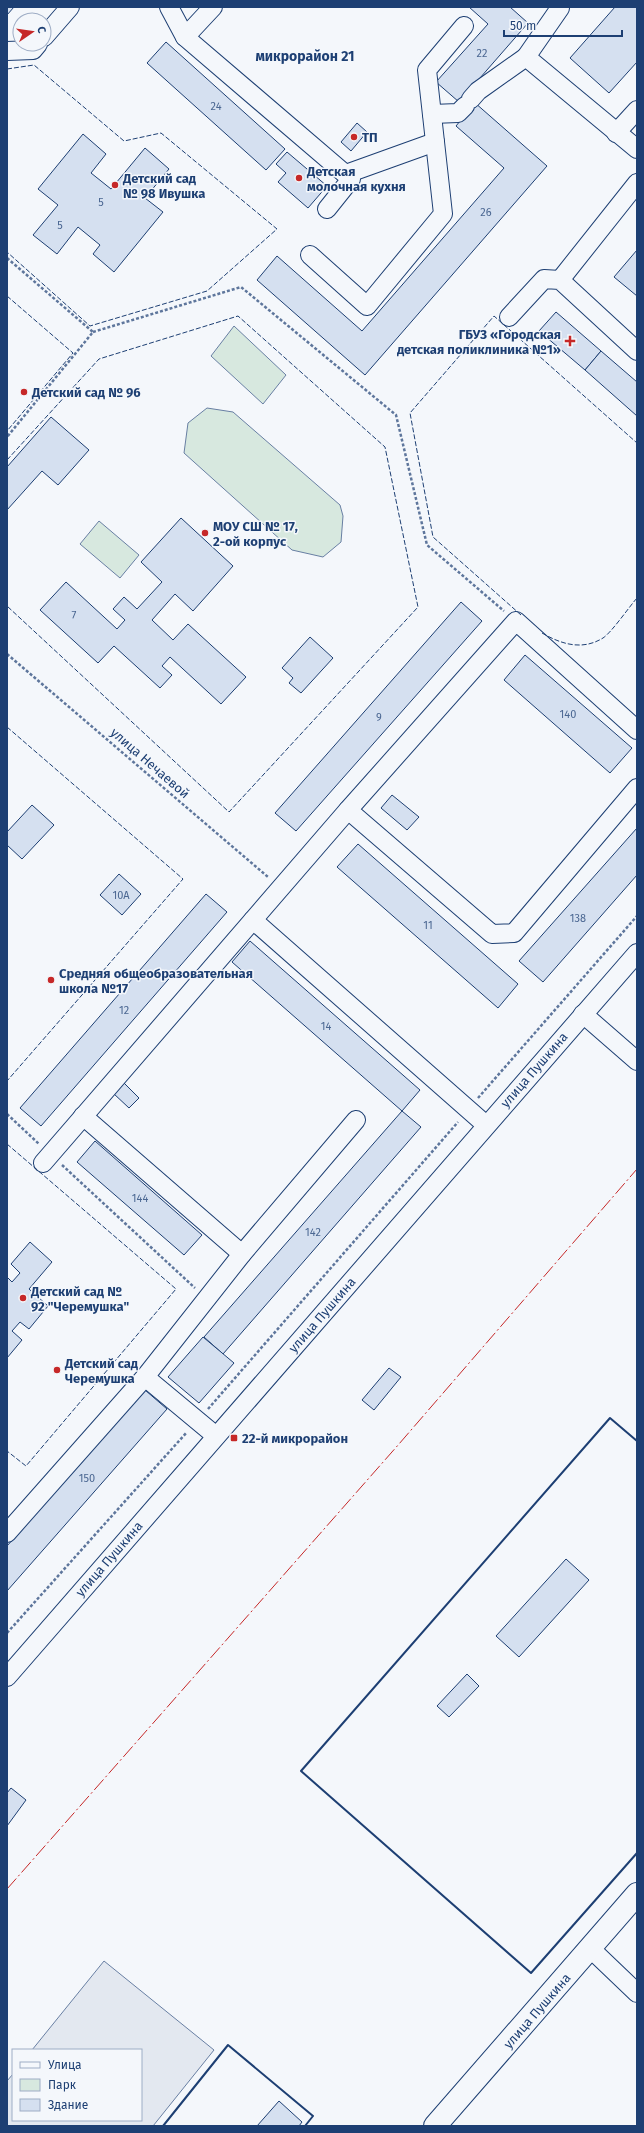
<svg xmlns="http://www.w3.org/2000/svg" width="644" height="2133" font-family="'Fira Sans',sans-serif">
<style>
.green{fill:#d7e8df;stroke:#687fa3}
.parking{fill:#e3e8f0;stroke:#687fa3}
.building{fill:#d5e0f0;stroke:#1d3f73}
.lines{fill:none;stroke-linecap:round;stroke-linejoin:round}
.minor-casing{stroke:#1d3f73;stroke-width:20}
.major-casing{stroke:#1d3f73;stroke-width:24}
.path{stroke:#5e769c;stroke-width:2.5;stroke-dasharray:3 2;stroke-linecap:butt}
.minor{stroke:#f4f7fb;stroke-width:18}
.major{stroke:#f4f7fb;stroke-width:22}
.fence{stroke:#1d3f73;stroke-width:1;stroke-dasharray:5 2;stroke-linecap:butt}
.wall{stroke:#1d3f73;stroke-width:2}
.power{stroke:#c62828;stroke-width:1;stroke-dasharray:14 3 2 3;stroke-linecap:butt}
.poi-dot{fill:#c62828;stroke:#f4f7fb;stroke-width:1.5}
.labels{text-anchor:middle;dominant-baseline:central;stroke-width:3;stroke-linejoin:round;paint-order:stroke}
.number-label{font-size:11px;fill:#4b6792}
.poi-label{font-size:13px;font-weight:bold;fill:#1d3f73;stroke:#f4f7fb;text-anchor:start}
.street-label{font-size:13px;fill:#1d3f73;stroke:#f4f7fb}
.neighbourhood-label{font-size:14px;font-weight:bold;fill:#1d3f73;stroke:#f4f7fb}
</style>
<rect width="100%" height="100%" fill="#f4f7fb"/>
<g class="green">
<polygon points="234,326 286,375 263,404 211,356"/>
<polygon points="207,408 233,412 340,505 343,516 341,542 323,557 292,550 184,453 188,423"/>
<polygon points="99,521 139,555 120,578 80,544"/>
</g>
<polygon class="parking" points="104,1961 214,2050 153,2126 7,2126 7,2081 13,2074 13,2120 141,2120 141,2050 32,2050"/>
<g class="building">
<polygon points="7,7 14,7 7,15"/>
<polygon points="469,7 510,7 528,23 459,102 436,82 488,24"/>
<polygon points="615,7 637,7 637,62 609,93 570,58"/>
<polygon points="166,42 285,149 266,170 147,63"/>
<polygon points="466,95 547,166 365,375 257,280 277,256 362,331 504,168 456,126 469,110"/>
<polygon points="357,123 367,132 351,151 341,142"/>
<polygon points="83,134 106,154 91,173 111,189 145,148 169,169 145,198 163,212 114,272 93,254 100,245 78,227 57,254 33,235 58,205 38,189"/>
<polygon points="287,152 327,186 308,208 278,182 286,173 276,164"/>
<polygon points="637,250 637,296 614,277"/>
<polygon points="556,312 601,351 585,370 539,331"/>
<polygon points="601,351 637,382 637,416 585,370"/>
<polygon points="51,417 89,450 58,485 42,471 7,510 7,467"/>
<polygon points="181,518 233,566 193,611 175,594 152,620 173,640 188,624 246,677 221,704 170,657 162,666 172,675 160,688 114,646 98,663 40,610 66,582 117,629 125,620 113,609 124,597 137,609 162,582 141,562"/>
<polygon points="461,602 482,621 296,831 275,813"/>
<polygon points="310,637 333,658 301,693 289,683 293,678 282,668"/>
<polygon points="525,655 632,748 610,773 504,680"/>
<polygon points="392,795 419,817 407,830 381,808"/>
<polygon points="32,805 54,825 22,859 7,845 7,832"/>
<polygon points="637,828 637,875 543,982 519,961"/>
<polygon points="358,844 518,984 498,1008 337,867"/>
<polygon points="119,874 141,894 122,915 100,895"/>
<polygon points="206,894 227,912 41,1126 20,1108"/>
<polygon points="250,941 420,1090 402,1111 232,962"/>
<polygon points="123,1082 139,1098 129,1108 113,1093"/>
<polygon points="402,1111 421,1127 223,1354 204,1337"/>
<polygon points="95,1141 202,1235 184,1255 77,1162"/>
<polygon points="30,1242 52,1262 29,1289 48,1306 29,1329 20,1322 12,1331 22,1340 7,1358 7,1277 12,1282 20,1273 11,1264"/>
<polygon points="203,1337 234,1363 199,1403 168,1377"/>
<polygon points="389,1368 401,1377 374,1410 362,1400"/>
<polygon points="145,1390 167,1409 7,1591 7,1546"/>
<polygon points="566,1559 589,1580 519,1657 496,1636"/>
<polygon points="467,1674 479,1686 449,1717 437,1706"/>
<polygon points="11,1788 26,1800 7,1826 7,1793"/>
<polygon points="279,2101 302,2122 299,2126 257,2126"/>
</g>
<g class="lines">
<defs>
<g id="minor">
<polyline points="169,7 185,37 351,179 327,209"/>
<polyline points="559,7 560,8 526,57 637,149"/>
<polyline points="44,37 70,7"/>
<polyline points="185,37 213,7"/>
<polyline points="7,51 33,50 38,44"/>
<polyline points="471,99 478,91 526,57"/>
<polyline points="432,114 458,113 465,106"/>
<polyline points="616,133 637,110"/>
<polyline points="346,174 435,142"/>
<polyline points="310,255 367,306 443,214 427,70 464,26"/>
<polyline points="560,280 637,183"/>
<polyline points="509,317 544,279 560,280 637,351"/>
<polyline points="637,730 516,621 348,810 492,934 514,933 637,788"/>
<polyline points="253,920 486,1125"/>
<polyline points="583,1014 637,1061"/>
<polyline points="83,1116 242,1254"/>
<polyline points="43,1163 348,810"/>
<polyline points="145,1377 216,1436"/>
<polyline points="7,1533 145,1377 242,1254 356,1120"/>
<polyline points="7,1677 637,953"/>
<polyline points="591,1949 637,1993"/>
</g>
<polyline id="major" points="435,2126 637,1894"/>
</defs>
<use href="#minor" class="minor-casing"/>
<use href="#major" class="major-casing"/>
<g class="path">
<polyline points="7,258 93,332 7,437"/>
<polyline points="93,332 241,287 396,415 427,545 504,611"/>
<polyline points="7,654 268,877"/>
<polyline points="478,1098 637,916"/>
<polyline points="7,1114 39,1144"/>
<polyline points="62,1165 195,1288"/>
<polyline points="208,1409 458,1122"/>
<polyline points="7,1633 187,1432"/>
</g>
<use href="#minor" class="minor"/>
<use href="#major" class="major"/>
<g class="fence">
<polyline points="7,69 34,65 124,141 161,133 277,229 207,291 90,326 7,252"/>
<polyline points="7,296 73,353 7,431"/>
<polyline points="7,460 99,359 238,316 385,447 418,607 229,812 7,606"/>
<polyline points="521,615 433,537 410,413 494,316 637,443"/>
<path d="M542,633c19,11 40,18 61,5 9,-6 26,-31 34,-40"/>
<polyline points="7,727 183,879 7,1081"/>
<polyline points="7,1144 176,1289 26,1466 7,1451"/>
</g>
<g class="wall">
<polyline points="637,1441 610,1418 301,1771 531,1973 637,1853"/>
<polyline points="163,2126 228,2045 313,2116 305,2126"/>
</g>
<polyline class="power" points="7,1889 399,1444 637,1169"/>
</g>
<g class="poi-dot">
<circle cx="354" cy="137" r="4"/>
<circle cx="299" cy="178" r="4"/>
<circle cx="115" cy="185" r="4"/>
<path d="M568 335h4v4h4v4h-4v4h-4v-4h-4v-4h4z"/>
<circle cx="24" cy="392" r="4"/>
<circle cx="205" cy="533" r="4"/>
<circle cx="51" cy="980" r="4"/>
<circle cx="23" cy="1298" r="4"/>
<circle cx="57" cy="1370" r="4"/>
<rect x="230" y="1434" width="8" height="8" rx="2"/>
</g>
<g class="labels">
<g class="number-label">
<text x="482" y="53">22</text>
<text x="216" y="106">24</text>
<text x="101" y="202">5</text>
<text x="486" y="212">26</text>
<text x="60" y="225">5</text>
<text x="74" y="615">7</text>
<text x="568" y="714">140</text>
<text x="379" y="717">9</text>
<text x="121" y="895">10А</text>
<text x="578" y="918">138</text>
<text x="428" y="925">11</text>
<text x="124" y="1010">12</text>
<text x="326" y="1026">14</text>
<text x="140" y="1198">144</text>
<text x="313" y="1232">142</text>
<text x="87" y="1478">150</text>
</g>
<g class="poi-label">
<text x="362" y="137">ТП</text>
<text x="307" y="171">Детская<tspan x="307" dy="15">молочная кухня</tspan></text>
<text x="123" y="178">Детский сад<tspan x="123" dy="15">№ 98 Ивушка</tspan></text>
<text x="561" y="334" text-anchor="end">ГБУЗ «Городская<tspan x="561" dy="15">детская поликлиника №1»</tspan></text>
<text x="32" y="392">Детский сад № 96</text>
<text x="213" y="526">МОУ СШ № 17,<tspan x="213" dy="15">2-ой корпус</tspan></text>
<text x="59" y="973">Средняя общеобразовательная<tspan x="59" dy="15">школа №17</tspan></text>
<text x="31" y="1291">Детский сад №<tspan x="31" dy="15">92 "Черемушка"</tspan></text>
<text x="65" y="1363">Детский сад<tspan x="65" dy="15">Черемушка</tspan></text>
<text x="242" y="1438">22-й микрорайон</text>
</g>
<g class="street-label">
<text transform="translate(150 763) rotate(41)">улица Нечаевой</text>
<text transform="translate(534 1070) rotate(-49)">улица Пушкина</text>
<text transform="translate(322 1315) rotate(-49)">улица Пушкина</text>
<text transform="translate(109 1559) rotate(-49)">улица Пушкина</text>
<text transform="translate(537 2011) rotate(-49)">улица Пушкина</text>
</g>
<g class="neighbourhood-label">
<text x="305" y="56">микрорайон 21</text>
</g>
</g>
<rect width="644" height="2133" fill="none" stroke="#1d3f73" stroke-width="16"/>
<rect x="12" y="2049" width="130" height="72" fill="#f4f7fb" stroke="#9eadc5"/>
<rect x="20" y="2062" width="20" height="6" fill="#f4f7fb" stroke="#9eadc5"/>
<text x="48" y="2069" font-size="12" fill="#1d3f73">Улица</text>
<rect x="20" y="2079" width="20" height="12" fill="#d7e8df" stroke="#9eadc5"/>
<text x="48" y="2089" font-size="12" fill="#1d3f73">Парк</text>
<rect x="20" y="2099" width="20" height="12" fill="#d5e0f0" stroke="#9eadc5"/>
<text x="48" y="2109" font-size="12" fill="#1d3f73">Здание</text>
<g transform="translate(32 32) rotate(77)"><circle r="19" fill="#f4f7fb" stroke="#9eadc5"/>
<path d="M0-3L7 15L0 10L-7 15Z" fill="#c62828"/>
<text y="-6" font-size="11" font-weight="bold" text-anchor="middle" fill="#1d3f73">С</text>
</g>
<path d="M504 30v6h118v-6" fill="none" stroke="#1d3f73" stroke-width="2"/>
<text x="510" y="30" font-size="12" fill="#1d3f73" stroke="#f4f7fb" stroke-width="3" paint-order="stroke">50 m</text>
</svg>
